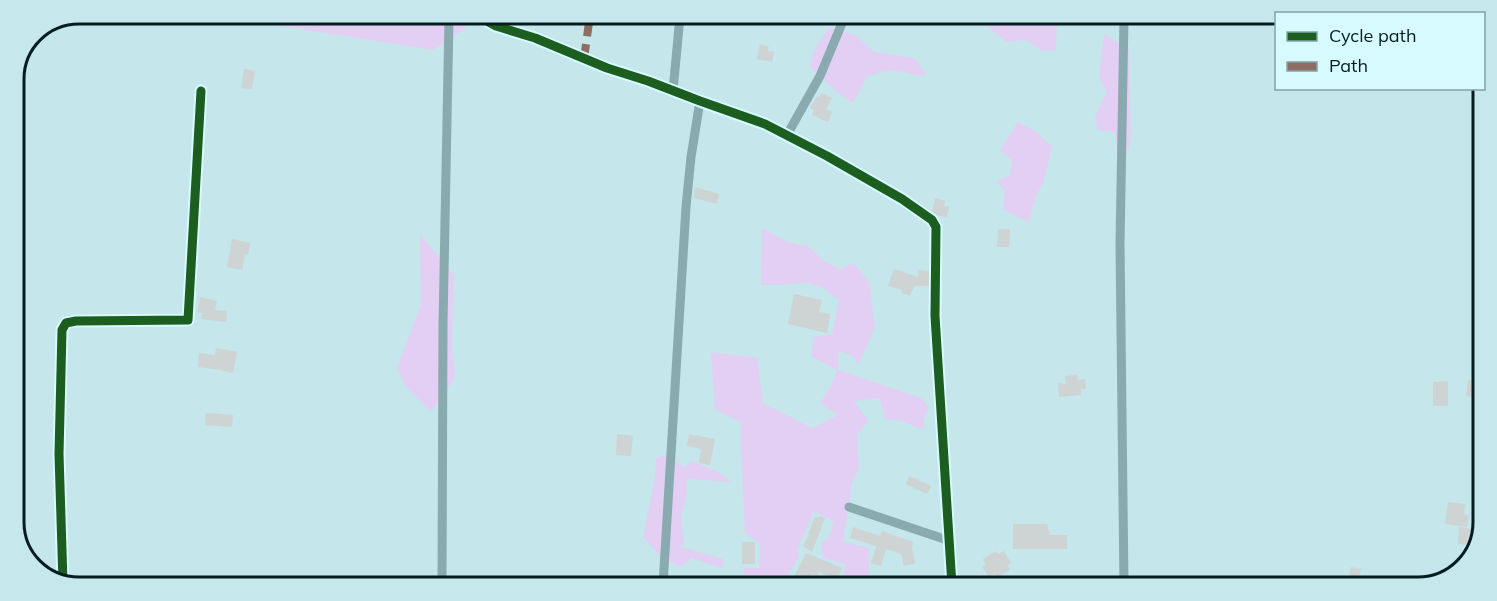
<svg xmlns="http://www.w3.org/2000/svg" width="1497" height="601" font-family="Mulish,sans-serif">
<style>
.green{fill:#e4cff4}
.building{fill:#ced3d4}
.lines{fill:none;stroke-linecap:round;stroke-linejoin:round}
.minor{stroke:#89aaaf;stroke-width:9}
.quiet{stroke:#8d6e63;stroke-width:8;stroke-dasharray:15 8;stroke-linecap:butt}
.cycleway-casing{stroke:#d7faff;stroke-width:13}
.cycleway{stroke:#1b5e20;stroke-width:9}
.rim{fill:none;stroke:#051d20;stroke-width:3}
</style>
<rect width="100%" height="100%" fill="#c5e6eb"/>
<g class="green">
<polygon points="205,14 463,15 465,29 433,50"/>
<polygon points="978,17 1057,17 1056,50 1042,51 1026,40 1006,42 979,19"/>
<path d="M829,28l26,7 19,17 40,6 13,17c-14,1 -18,-3 -30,-4 -11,-2 -20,2 -30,6l-14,26 -16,-11 -27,-25 3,-15z"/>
<polygon points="1104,34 1129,50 1131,138 1128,152 1117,150 1115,132 1098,130 1095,117 1107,91 1099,78"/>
<polygon points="1018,122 1037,132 1052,147 1043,183 1037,194 1028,222 1003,209 1005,191 997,181 1010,175 1012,160 1000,150"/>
<polygon points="762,228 787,242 808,246 825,262 841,269 854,263 869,282 875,327 859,364 851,355 838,351 838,370 921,398 929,408 925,415 923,430 902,421 885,419 880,398 854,401 868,421 857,435 859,469 852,483 843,542 869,548 869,584 903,582 907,586 843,585 845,564 823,558 821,544 828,539 834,521 814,511 797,550 799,557 781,585 744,585 744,568 759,568 759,543 745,533 741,448 741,422 715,410 711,352 757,358 763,403 812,428 838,415 820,403 831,386 837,370 811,356 814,337 832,334 839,300 822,287 806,283 781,285 761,285"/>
<polygon points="420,234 454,275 452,350 455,377 431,412 405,386 397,368 421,305"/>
<polygon points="665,455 684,467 692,461 720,473 732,482 687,479 686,498 681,517 684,542 681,547 723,559 722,568 691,558 681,567 662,558 643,537 655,478 656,458"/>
</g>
<g class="building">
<polygon points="760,44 769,47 768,51 774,52 772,62 757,59"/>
<polygon points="244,69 255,71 252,89 241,88"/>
<polygon points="822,93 832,98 826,109 832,112 828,122 812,115 814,110 810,108 817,96 819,98"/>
<polygon points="695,187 719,194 717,204 694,198"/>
<polygon points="935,198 945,201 944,206 949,207 947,217 936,215 932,212"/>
<polygon points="998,229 1010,229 1009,247 997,247"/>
<polygon points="232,239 250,243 248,255 245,254 242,270 227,267"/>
<polygon points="894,269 918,277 918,270 929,271 929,286 914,286 910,296 901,293 902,290 888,286"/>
<polygon points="794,294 822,300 819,312 830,314 827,333 788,324"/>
<polygon points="200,297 217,301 215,310 227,311 226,322 201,319 202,313 197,312"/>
<polygon points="216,348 237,352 233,373 223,371 223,370 198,367 199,353 215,355"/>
<polygon points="1077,375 1078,380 1085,379 1086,389 1081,389 1081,395 1059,397 1058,383 1066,384 1065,376"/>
<polygon points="1468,380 1480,382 1480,398 1466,396"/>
<polygon points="1448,381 1448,406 1433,406 1433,382"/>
<polygon points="206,413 233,415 232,427 205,425"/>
<polygon points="617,434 633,436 631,456 616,455"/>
<polygon points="689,434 715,439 710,465 699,463 701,449 687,446"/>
<polygon points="909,476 931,486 927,494 906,484"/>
<polygon points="1448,502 1465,504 1464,514 1469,515 1467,527 1445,524"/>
<polygon points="820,516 825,518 812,552 803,546 809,535 808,534 815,517 819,518"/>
<polygon points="1013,524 1047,524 1050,535 1067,535 1067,549 1013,549"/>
<polygon points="853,527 880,536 882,531 913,542 912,549 915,563 904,566 901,554 886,549 881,566 871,563 876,546 850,538"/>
<polygon points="1459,527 1472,529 1470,545 1458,544"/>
<rect x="742" y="542" width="13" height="22"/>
<polygon points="996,551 998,554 1004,551 1011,563 1007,565 1010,570 997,577 995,574 989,577 982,567 986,564 983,559"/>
<polygon points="806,553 842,568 837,580 819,572 817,576 812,574 807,585 790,585"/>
<polygon points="1351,567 1361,569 1357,587 1347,586"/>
</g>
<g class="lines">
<g class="minor">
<polyline points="476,15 496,26 535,38 607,68 648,81 700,101 765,124 827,156 902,199 932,220 936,227 935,316 952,586"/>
<polyline points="673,91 680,16"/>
<polyline points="787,135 820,76 845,16"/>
<polyline points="849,507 950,541"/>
<polyline points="63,583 59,454 62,330 66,323 76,321 188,320 201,91"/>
<polyline points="442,584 443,324 449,19 450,15"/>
<polyline points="663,585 686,207 691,157 700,101"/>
<polyline points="1124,586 1120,244 1124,17"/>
</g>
<polyline class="quiet" points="584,59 590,15"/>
<defs>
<g id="cycleway">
<polyline points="476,15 496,26 535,38 607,68 648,81 700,101 765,124 827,156 902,199 932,220 936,227 935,316 952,586"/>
<polyline points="63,583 59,454 62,330 66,323 76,321 188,320 201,91"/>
</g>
</defs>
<use href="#cycleway" class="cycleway-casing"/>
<use href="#cycleway" class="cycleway"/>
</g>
<path d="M0 0H1497V601H0ZM79 24H1418A55 55 0 0 1 1473 79V522A55 55 0 0 1 1418 577H79A55 55 0 0 1 24 522V79A55 55 0 0 1 79 24Z" fill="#c6e8ed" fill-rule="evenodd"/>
<path class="rim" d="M79 24H1418A55 55 0 0 1 1473 79V522A55 55 0 0 1 1418 577H79A55 55 0 0 1 24 522V79A55 55 0 0 1 79 24Z"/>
<rect x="1275" y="12" width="210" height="78" fill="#d7faff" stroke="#83a2a6" stroke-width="1.5"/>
<rect x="1287" y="32" width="30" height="9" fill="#1b5e20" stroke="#83a2a6" stroke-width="1.5"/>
<text x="1329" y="42" font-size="18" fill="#051d20">Cycle path</text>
<rect x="1287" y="62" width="30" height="9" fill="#8d6e63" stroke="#83a2a6" stroke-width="1.5"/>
<text x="1329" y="72" font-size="18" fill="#051d20">Path</text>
</svg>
